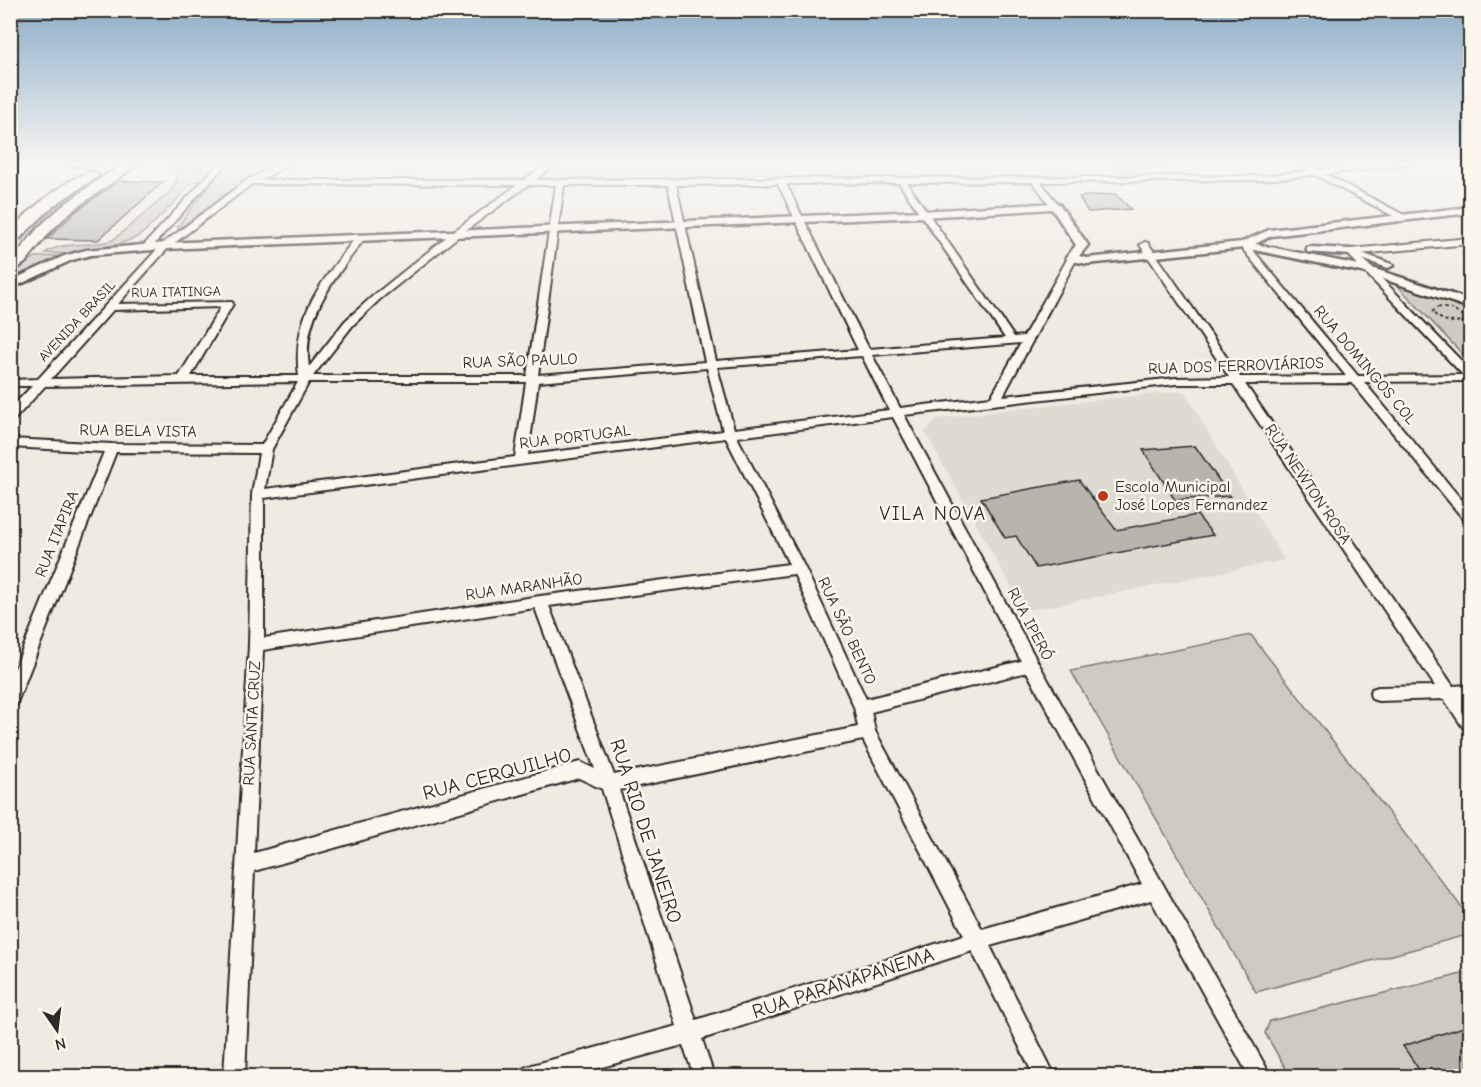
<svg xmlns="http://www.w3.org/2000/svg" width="1481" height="1087" font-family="'Comic Neue',sans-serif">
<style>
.built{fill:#dedbd1}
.green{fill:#cecbc2;stroke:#7c7b76;stroke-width:1.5}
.building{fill:#b8b5ae;stroke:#2b2b2b;stroke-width:1.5}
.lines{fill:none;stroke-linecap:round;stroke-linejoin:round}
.minor-casing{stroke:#2b2b2b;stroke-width:4}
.tertiary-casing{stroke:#2b2b2b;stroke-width:5}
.secondary-casing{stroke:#2b2b2b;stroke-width:4}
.path{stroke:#2b2b2b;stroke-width:2;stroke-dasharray:3 3;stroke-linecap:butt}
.minor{fill:#fbf7ec;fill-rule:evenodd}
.tertiary{fill:#fbf7ec;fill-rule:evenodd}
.secondary{fill:#fbf7ec;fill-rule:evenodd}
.poi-dot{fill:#c8321e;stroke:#fbf7ec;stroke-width:2}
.labels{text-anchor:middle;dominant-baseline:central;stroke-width:5;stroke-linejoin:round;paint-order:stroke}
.far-street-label{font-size:14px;fill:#2b2b2b;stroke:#fbf7ec}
.street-label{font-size:16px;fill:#2b2b2b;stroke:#fbf7ec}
.poi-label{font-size:16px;fill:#2b2b2b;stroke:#fbf7ec;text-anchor:start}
.quarter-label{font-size:20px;letter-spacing:1.5px;fill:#2b2b2b;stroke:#fbf7ec}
.near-street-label{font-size:20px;fill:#2b2b2b;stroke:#fbf7ec}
</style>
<rect width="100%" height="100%" fill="#eeebe0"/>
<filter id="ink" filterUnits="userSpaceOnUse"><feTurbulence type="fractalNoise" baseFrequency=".0167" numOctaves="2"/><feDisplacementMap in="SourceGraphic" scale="12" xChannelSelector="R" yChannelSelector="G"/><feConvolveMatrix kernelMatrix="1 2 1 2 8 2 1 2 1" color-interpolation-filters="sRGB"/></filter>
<g filter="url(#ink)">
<g class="built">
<polygon points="566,162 1251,162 1263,169 1263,172 1063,174 559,177 552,175"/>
<polygon points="1184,391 1284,560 1031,610 1019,601 925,432 937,419 1011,409"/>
</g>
<g class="green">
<path d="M124,162h5c-37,21 -80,43 -104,80h-3c7,-26 78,-66 102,-80z"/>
<path d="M184,162h34l-14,18 -14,4 -17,20 -30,29 -8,5 -16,6 -51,10 -23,-1c17,-13 47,-5 68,-13l56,-47 8,-12 -1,-11z"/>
<polygon points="228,162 283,162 250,179 178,229 178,226"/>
<polygon points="1108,162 1167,162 1146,174 1122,172 1116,166 1118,163"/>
<polygon points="61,256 11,280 11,276 35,257"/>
<polygon points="1398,286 1412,288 1470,310 1470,362"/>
<polygon points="1251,635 1470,918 1470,934 1256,992 1071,671"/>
<polygon points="1470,972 1470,1076 1290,1076 1265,1033 1270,1021"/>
</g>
<g class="building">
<polygon points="118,181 163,182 98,240 47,239 74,213"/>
<polygon points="1115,194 1131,209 1088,212 1079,197"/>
<polygon points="1195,446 1230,496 1175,500 1143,450"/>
<polygon points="1079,480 1116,530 1197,515 1213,535 1036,568 1016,536 1005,538 981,498"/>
<polygon points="1470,1025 1470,1077 1424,1077 1403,1046"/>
</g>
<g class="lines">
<defs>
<g id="minor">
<polygon points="55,162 102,162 83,167"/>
<polygon points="220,162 228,162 149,250 143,250 143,246"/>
<path d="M283,162h10l-32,18h263l26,-18h9l-24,18 730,-4 43,-5 -15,-9h10l15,8 71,-8h25l-4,2 -85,10 81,42 1,2 -4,3 -88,-46 -50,5 -224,2 18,24 -4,3 -3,-1 -19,-26 -126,1 107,154 10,-1 45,-80 8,2 -74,138 173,-18 53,-1 -89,-132 5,-3 3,1 92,134 106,-1 -105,-129 -2,-2 5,-3 3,1 111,133 105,-1 -117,-123 5,-3 119,-11v6l-112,10 112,116v11l-106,1 106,128v13l-5,-2 -113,-138 -107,1 208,302 17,-1v14h-8l8,12v20l-6,-2 -20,-30 -66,2 -6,-2 -2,-5 2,-5 6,-2 57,-1 -202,-302h-57l-272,31 132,244 235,417h-22l-98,-176 -161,46 65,130h-21l-62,-125 -270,88 12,37h-20l-11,-31 -114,31h-47l2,-8 8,-3 145,-39 -75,-237 -23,-11 -325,93 -9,205h-21l25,-431 3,-151 7,-41 -143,-1 -98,248 -2,5 -6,2v-27l94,-228 -94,-5v-8l102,5 150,1 36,-63 -253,4 -31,34 -4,1v-12l22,-23h-22v-6l28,-1 124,-135 85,-64zM899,183l106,155 -136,11 -83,-165zM252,184l265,1 -63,46 -81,65 -28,25 -36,46c-8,-50 27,-90 55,-128l-8,-2c-34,45 -65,79 -57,139h-108l42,-72 -1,-2 -114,2 50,-56zM778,184l80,166 -142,11 -40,-176zM528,185h28l-29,191h-214l40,-51 26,-25 81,-65zM564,185h104l37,177 -167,13zM221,307l-42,69 -128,3 62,-69zM1021,343l-30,54 -91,11 -28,-53zM862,356l27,54 -155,19 -17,-62zM707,368l16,63 -195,24 10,-73zM309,382h217l-11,75 -250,32 7,-40zM893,417l128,244 -155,38 -61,-131 -68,-131zM726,438l63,126 -249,32 -276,42v-140zM794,574l60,133 4,20 -244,48 -65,-169zM535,608l60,161 -15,-7 -326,91 9,-203zM1027,672l115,212 -160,45 -107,-198 -4,-19zM863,740l101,195 -268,85 -77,-230z"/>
</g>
<g id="tertiary">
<polygon points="1055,203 1059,204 1088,245 1079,256 1087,258 1242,242 1269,230 1470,207 1470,213 1271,236 1255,244 1369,267 1470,300 1470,308 1362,272 1244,248 1087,264 1068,260 1066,258 1076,245 1052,209 923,217 165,249 91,255 72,260 10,289 10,281 64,256 86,250 165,243 923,211"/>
<polygon points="1311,247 1351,249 1394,265 1388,268 1350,255 1307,252 1307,248"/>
</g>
<g id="secondary">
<polygon points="127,162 141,162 69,213 49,233 25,263 10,273 10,262 39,227 60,208 95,182"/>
<path d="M93,171l6,4 -2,2 -44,29 -38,37 -5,1v-13c19,-21 55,-52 83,-60z"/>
</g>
</defs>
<use href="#minor" class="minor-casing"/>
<use href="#tertiary" class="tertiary-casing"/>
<use href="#secondary" class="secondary-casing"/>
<g class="path">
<polyline points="170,167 204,168"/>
<path d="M1438,307l13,2 12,7 1,4c-12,4 -23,1 -32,-8z"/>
<polyline points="1461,322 1470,328"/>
</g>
<use href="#minor" class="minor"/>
<use href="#tertiary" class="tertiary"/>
<use href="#secondary" class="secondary"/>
</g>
</g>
<linearGradient id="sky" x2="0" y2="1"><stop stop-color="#8dadc9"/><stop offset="0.52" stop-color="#f7f6f1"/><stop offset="1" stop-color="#f7f6f1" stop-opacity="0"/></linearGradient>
<rect width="1481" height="314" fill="url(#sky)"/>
<circle class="poi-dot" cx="1103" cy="496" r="6"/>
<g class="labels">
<g class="far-street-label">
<text transform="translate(176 292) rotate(-1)">RUA ITATINGA</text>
<text transform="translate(77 321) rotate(-47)">AVENIDA BRASIL</text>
</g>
<g class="street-label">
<text transform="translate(520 361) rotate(-2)">RUA SÃO PAULO</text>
<text transform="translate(1365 365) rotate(50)">RUA DOMINGOS COL</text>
<text transform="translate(1236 366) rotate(-2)">RUA DOS FERROVIÁRIOS</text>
<text transform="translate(138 431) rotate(1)">RUA BELA VISTA</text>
<text transform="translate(575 437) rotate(-7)">RUA PORTUGAL</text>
<text transform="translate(1308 484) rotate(56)">RUA NEWTON ROSA</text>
<text transform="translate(57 534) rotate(-68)">RUA ITAPIRA</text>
<text transform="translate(524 587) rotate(-8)">RUA MARANHÃO</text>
<text transform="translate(1030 624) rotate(62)">RUA IPERÓ</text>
<text transform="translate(847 631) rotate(65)">RUA SÃO BENTO</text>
<text transform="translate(252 723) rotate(-87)">RUA SANTA CRUZ</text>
</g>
<g class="poi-label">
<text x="1115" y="487">Escola Municipal<tspan x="1115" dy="18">José Lopes Fernandez</tspan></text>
</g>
<g class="quarter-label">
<text x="933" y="513">VILA NOVA</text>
</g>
<g class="near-street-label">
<text transform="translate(497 774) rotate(-15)">RUA CERQUILHO</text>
<text transform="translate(646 831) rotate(72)">RUA RIO DE JANEIRO</text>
<text transform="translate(843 983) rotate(-18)">RUA PARANAPANEMA</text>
</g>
</g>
<rect width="1481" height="1087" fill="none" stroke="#fbf7ec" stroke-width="36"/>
<rect x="18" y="18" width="1445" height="1051" fill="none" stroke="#2b2b2b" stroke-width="2" filter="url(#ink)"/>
<g transform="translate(57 1030) rotate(166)" stroke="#fbf7ec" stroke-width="4.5" paint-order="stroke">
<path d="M0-4.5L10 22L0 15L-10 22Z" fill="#2b2b2b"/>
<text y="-9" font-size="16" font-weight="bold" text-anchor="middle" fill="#2b2b2b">N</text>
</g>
</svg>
